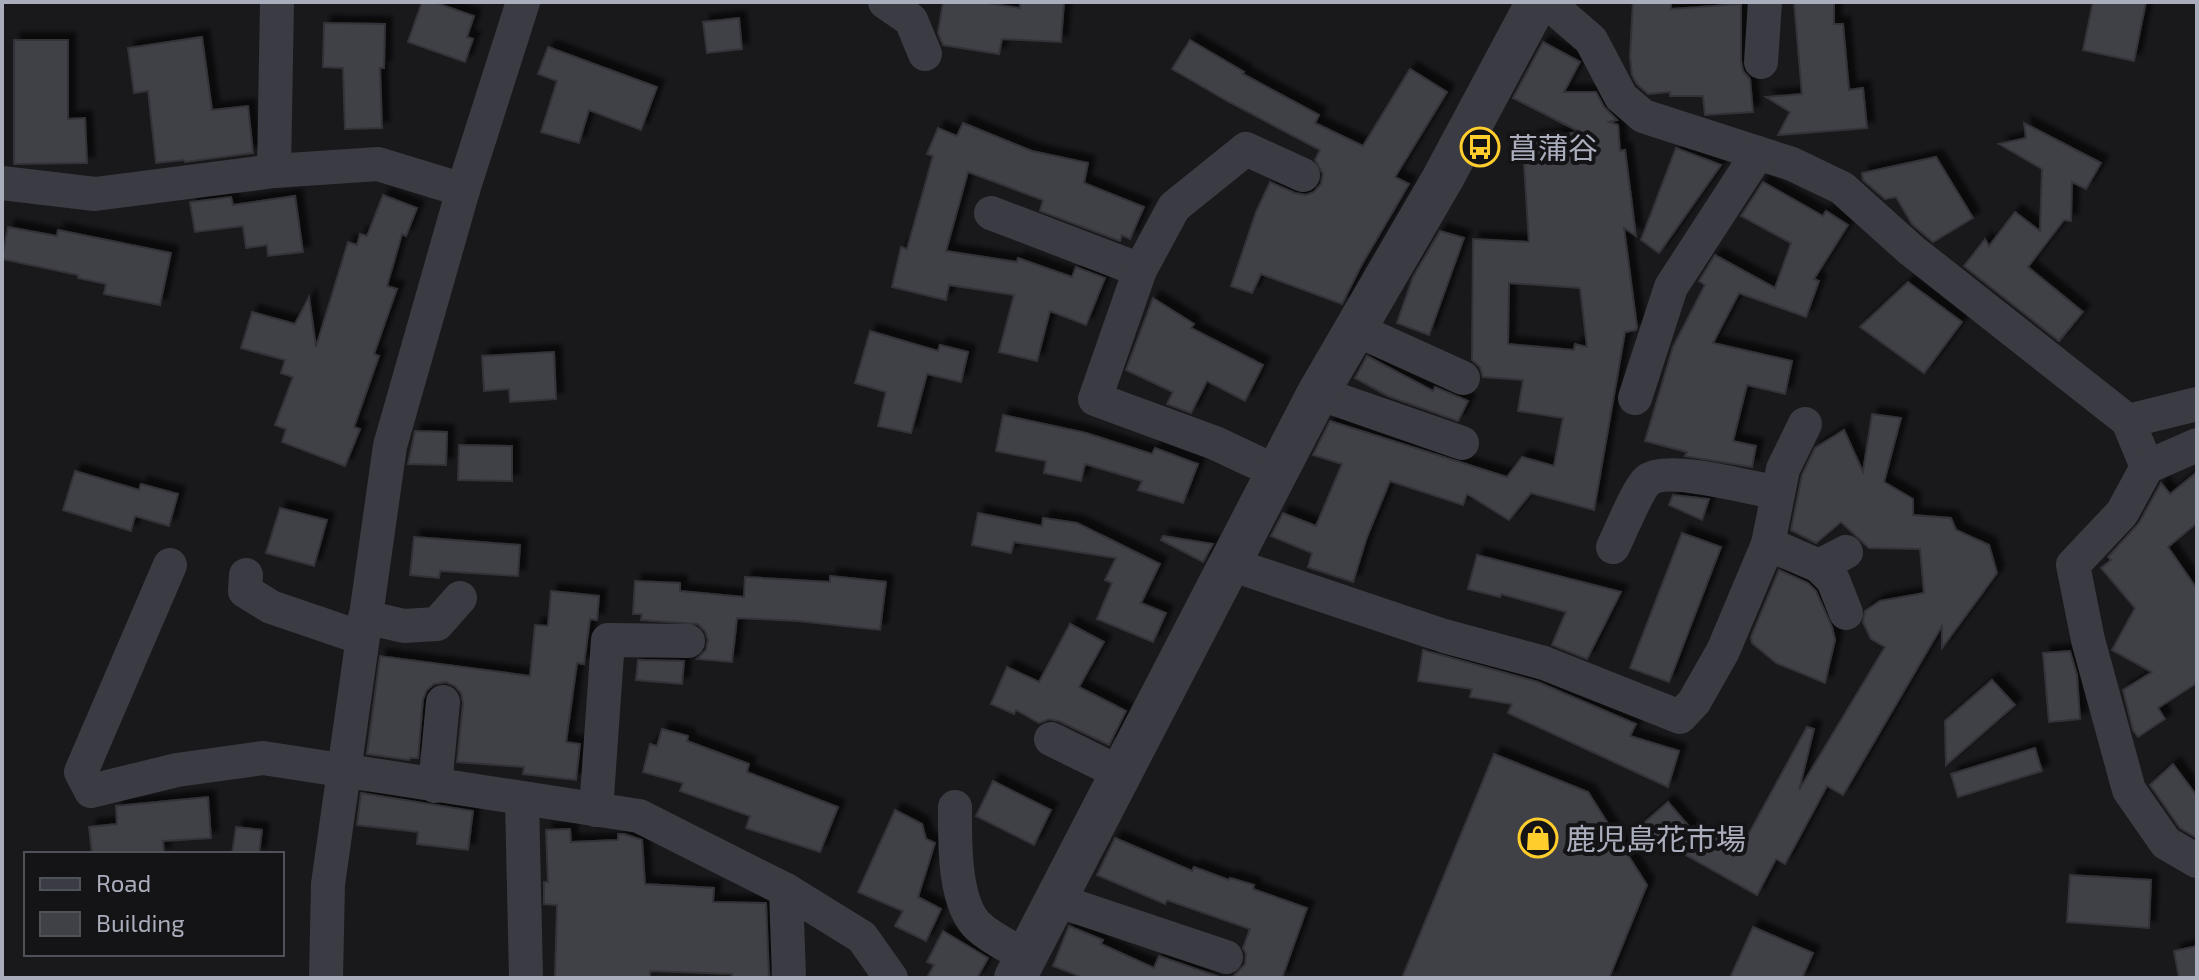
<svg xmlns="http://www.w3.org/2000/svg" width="2199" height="980" font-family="'Exo 2','Noto Sans JP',sans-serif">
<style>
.building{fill:#404146;stroke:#333338;stroke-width:2;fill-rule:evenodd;filter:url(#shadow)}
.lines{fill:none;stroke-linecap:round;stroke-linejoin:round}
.minor{stroke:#3b3c43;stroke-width:34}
.tertiary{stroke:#3b3c43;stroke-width:42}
.labels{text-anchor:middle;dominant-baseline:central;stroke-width:8;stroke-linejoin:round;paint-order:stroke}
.poi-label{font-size:30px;fill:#aaaebc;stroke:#141417;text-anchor:start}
</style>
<defs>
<filter id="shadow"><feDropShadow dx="7" dy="-7" stdDeviation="2" flood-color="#0009"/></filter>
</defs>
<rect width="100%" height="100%" fill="#19191c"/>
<g class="building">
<polygon points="422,2 434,2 474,16 467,37 473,39 465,62 408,42"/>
<polygon points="943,2 980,2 1020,8 1020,2 1064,2 1061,42 1002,39 999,54 943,45 938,33"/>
<polygon points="1633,2 1671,2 1671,9 1741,4 1741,61 1743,71 1750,79 1753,112 1705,115 1703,96 1670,96 1670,92 1648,94 1637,84 1632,75 1630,57"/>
<polygon points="1794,2 1834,2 1834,24 1843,24 1849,90 1863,88 1867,128 1778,135 1790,112 1766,97 1802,94"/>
<polygon points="2093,2 2146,2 2134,61 2083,50"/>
<polygon points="739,18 742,49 707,53 703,22"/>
<polygon points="324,23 385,24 384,68 380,68 382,128 345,129 343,68 323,67"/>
<polygon points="202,37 212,110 248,106 253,153 185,162 184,160 156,163 148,91 134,93 128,48"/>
<polygon points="14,40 68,40 68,119 85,118 87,163 14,164"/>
<polygon points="1190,40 1244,72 1243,74 1319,115 1315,123 1363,146 1410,69 1447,92 1395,177 1409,184 1361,266 1342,304 1261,274 1252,293 1231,286 1256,212 1270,182 1295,193 1306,195 1314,192 1321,184 1323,174 1315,160 1320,150 1227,101 1172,69"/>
<path d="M1543,42l37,20 -16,30h32l8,15 13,13 -8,2 9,3 2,26 5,-1 11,86 -12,-8 13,99 -1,3 -11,2 -31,178 -63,-17 -22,27 -42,-26 -4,11 -73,-24 -23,56 -14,45 -45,-15 4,-14 -41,-17 12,-23 33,13 26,-62 -29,-9 17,-34 177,56 15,-20 32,9 9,-48 -45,-7 5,-31 -40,-3 -3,-10 -8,-7 1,-121 56,3 -5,-78 9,-1 -3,-25 50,-6 -67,-34zM1509,283l71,5 7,59 -12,-3 -1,6 -66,-6z"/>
<polygon points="548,47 657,87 641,130 589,110 579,143 541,132 557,81 538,74"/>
<polygon points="963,123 1032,151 1088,163 1084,183 1144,207 1130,239 1122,235 1120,241 1040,211 1043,200 968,172 946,251 1017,262 1018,258 1072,277 1076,267 1105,278 1086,325 1050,311 1037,361 999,352 1014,295 949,285 946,300 892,287 901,247 907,249 933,156 927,154 938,128 957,136"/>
<polygon points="2024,123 2101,163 2086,189 2072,182 2071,221 2064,220 2028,267 2083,312 2059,341 1964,266 1985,239 1989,246 2015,212 2040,231 2042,169 1999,144 2026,138"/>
<polygon points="1676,148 1721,165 1659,253 1641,240"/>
<polygon points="1936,157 1973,218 1933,242 1912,224 1896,197 1885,199 1863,180 1862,173"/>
<polygon points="1763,182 1823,216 1826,211 1848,225 1814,279 1819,281 1806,317 1739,293 1713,343 1792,361 1785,394 1747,385 1733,441 1756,446 1752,467 1685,456 1687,452 1645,441 1673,347 1705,285 1699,281 1715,255 1775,288 1791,243 1741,216"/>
<polygon points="383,195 417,208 406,236 402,234 387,286 397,289 374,354 379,356 354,427 360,429 345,466 282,442 286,429 275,425 293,377 281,373 285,360 241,348 252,312 295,324 309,297 316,347 348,242 357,245 360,234 367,236"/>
<polygon points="295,196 303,252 268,256 267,245 246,248 243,226 195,232 190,202 231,197 233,205"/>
<polygon points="8,227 57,236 58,230 171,253 160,305 104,294 106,284 78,278 78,275 2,259"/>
<polygon points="1440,231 1464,238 1429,335 1397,323 1413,277"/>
<polygon points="1908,282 1962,322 1924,373 1860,327"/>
<polygon points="1153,298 1194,324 1191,328 1263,365 1245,401 1207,381 1191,413 1167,404 1173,392 1126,370"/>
<polygon points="870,331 938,351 940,345 968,352 961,382 927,374 911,433 878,426 886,392 855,383"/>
<polygon points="554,352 556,399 510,402 509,389 484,391 482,356"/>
<polygon points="1367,356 1433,391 1435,387 1468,401 1458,421 1388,396 1355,378"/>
<polygon points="1872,414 1901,418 1884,482 1913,499 1913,515 1951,518 1956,530 1989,545 1997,573 1942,648 1942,626 1843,795 1827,786 1785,864 1776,859 1757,895 1638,828 1668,802 1705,845 1713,832 1741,848 1807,727 1814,729 1799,790 1885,647 1871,639 1863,622 1865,611 1880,601 1924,593 1920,549 1869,548 1841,522 1816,543 1791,530 1802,475 1815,448 1844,430 1863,472"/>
<polygon points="1003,415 1086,433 1152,454 1155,448 1198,464 1183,503 1138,490 1142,481 1085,464 1081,481 1044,473 1046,461 996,451"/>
<polygon points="415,431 447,432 446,465 408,464"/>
<polygon points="459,445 512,446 512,481 458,480"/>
<polygon points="75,471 139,490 141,484 178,494 169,526 135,516 131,531 63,510"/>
<polygon points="2197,472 2197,523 2168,547 2197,589 2197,683 2158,708 2165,719 2138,737 2133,730 2123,690 2152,672 2112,650 2135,608 2101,568 2111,560 2108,557 2139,523 2161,483 2170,494"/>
<polygon points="1673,495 1709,499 1702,520 1669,505"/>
<polygon points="280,508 327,520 314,566 266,553"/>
<polygon points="978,513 1042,526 1043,518 1077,523 1160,564 1141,603 1166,613 1153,642 1097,619 1112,583 1105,580 1116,558 1014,542 1011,553 972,545"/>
<polygon points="1682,533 1721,547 1669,682 1630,668"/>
<polygon points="1163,536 1213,544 1203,562 1161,540"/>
<polygon points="414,537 520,545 518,576 440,571 439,578 410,575"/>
<polygon points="1477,555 1621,592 1587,659 1552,645 1566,612 1501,594 1500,597 1468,589"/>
<polygon points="1779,570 1808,583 1816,591 1832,627 1835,640 1825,683 1776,663 1752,643 1751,637"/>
<polygon points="830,576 886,582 880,630 798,621 737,618 732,662 697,659 706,650 708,640 705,631 698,624 641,620 642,614 633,614 635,581 680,583 680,591 744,597 745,577 830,582"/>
<polygon points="551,591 599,596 597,620 590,619 584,664 577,663 566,742 580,744 576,780 523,774 524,767 457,762 463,703 461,693 455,686 446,682 434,684 427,690 423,699 418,758 410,758 409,760 367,754 380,656 530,676 535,625 548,626"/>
<polygon points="1070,624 1104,642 1079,687 1126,711 1109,745 1059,721 1049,719 1039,723 1016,710 1014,714 991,704 1007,667 1039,682"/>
<polygon points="1423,650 1538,682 1636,724 1630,736 1679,751 1668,787 1508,713 1512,704 1470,697 1472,689 1418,681"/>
<polygon points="2070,651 2077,675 2080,719 2049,722 2043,653"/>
<polygon points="638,660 684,661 682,684 636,680"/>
<polygon points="1992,680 2015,705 1946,765 1945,721"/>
<polygon points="662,729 688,736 687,741 749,764 747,772 838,807 820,852 746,828 750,816 680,791 683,783 643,772 650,744 657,746"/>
<polygon points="2035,748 2042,771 1958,797 1951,774"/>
<polygon points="1494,754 1588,792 1647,885 1609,978 1402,978"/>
<polygon points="2173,764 2197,796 2197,838 2180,828 2150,785"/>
<polygon points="993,781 1051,810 1034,845 976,816"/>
<polygon points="361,793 473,811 468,850 417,844 418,832 357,825"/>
<polygon points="208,797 211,838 163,841 164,853 92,854 89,827 117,824 116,806"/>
<polygon points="895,810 922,824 926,839 935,843 918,897 941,909 926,941 895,926 903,911 858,892"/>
<polygon points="236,827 262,830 259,854 232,854"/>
<polygon points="570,829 571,842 618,840 618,834 624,834 642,840 645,884 714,888 713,902 766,903 769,978 732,978 732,974 650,971 650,978 555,978 557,905 544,904 544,882 548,882 546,830"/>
<polygon points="1115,838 1192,871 1194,867 1229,880 1230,878 1254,885 1253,889 1307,908 1282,978 1232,978 1245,964 1246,954 1243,948 1250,929 1167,900 1165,904 1097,875"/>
<polygon points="2070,875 2151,880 2149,928 2067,922"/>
<polygon points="1069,926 1103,940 1101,944 1154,968 1159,956 1222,978 1084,978 1053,966"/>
<polygon points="1753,927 1813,953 1802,978 1730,978"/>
<polygon points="943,931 988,958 977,978 927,978 934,965 927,962"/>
<polygon points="2197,946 2197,978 2179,978 2174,951"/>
</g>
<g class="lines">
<g class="minor">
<polyline points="885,2 911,20 925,54"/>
<polyline points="1547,2 1591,40 1621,97 1643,116 1792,164 1842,188 1911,250 2128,421 2147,467 2122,513 2073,565 2088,640 2129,790 2166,843 2197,861"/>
<polyline points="1761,62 1765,2"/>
<polyline points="274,171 277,2"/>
<polyline points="2,183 95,194 274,171 378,164 463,190"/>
<polyline points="991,213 1140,270 1095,399 1215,443 1277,472"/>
<polyline points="1140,270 1174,207 1246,149 1303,175"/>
<polyline points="1355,329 1463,378"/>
<polyline points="1318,393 1462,443"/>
<polyline points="1635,398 1671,287 1758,153"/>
<polyline points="2128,421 2197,404"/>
<polyline points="2147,467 2197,445"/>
<polyline points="1768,544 1819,566 1846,552"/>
<path d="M1613,547c7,-14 25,-59 35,-67 20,-15 103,8 130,13"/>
<polyline points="1230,564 1444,636 1544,663 1680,717 1694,702 1723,651 1768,544 1783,469 1805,424"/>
<polyline points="170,565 81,772 91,791 177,770 263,758 639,816 786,890 862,937 891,978"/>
<polyline points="1819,566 1833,580 1846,613"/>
<polyline points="246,575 245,591 271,607 362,638"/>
<polyline points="365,617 404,626 437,624 460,598"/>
<polyline points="1051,739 1122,774"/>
<polyline points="435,786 443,702"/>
<polyline points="522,799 526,978"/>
<path d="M955,807c0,32 -2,97 24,120 13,12 32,20 47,30"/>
<polyline points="596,810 608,640 688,641"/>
<polyline points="786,890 789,978"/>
<polyline points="1056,900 1226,957"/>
<polyline points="326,978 328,884 390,446 463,190 523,2"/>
</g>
<polyline class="tertiary" points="1015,978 1318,393 1443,178 1537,2"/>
</g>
<defs>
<symbol id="bus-ring" viewBox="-11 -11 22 22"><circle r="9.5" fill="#141417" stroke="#ffce2d" stroke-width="1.5"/><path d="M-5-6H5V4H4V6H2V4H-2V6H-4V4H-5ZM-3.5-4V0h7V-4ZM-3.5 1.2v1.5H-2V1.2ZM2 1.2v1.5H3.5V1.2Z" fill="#ffce2d"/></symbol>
<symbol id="shop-ring" viewBox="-11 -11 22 22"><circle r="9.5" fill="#141417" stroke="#ffce2d" stroke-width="1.5"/><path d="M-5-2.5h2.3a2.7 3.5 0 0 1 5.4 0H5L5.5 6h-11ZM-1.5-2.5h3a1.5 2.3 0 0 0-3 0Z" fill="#ffce2d"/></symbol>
</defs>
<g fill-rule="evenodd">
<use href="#bus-ring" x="1458" y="125" width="44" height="44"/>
<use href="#shop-ring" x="1516" y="816" width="44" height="44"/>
</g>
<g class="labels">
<g class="poi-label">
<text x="1508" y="147">菖蒲谷</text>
<text x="1566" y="838">鹿児島花市場</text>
</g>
</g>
<rect width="2199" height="980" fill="none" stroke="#aaaebc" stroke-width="8"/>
<rect x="24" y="852" width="260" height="104" fill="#141417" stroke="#505259" stroke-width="2"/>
<rect x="40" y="878" width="40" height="12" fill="#3b3c43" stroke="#505259" stroke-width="2"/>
<text x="96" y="892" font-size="24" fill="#aaaebc">Road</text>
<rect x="40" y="912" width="40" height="24" fill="#404146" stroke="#505259" stroke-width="2"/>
<text x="96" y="932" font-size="24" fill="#aaaebc">Building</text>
</svg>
